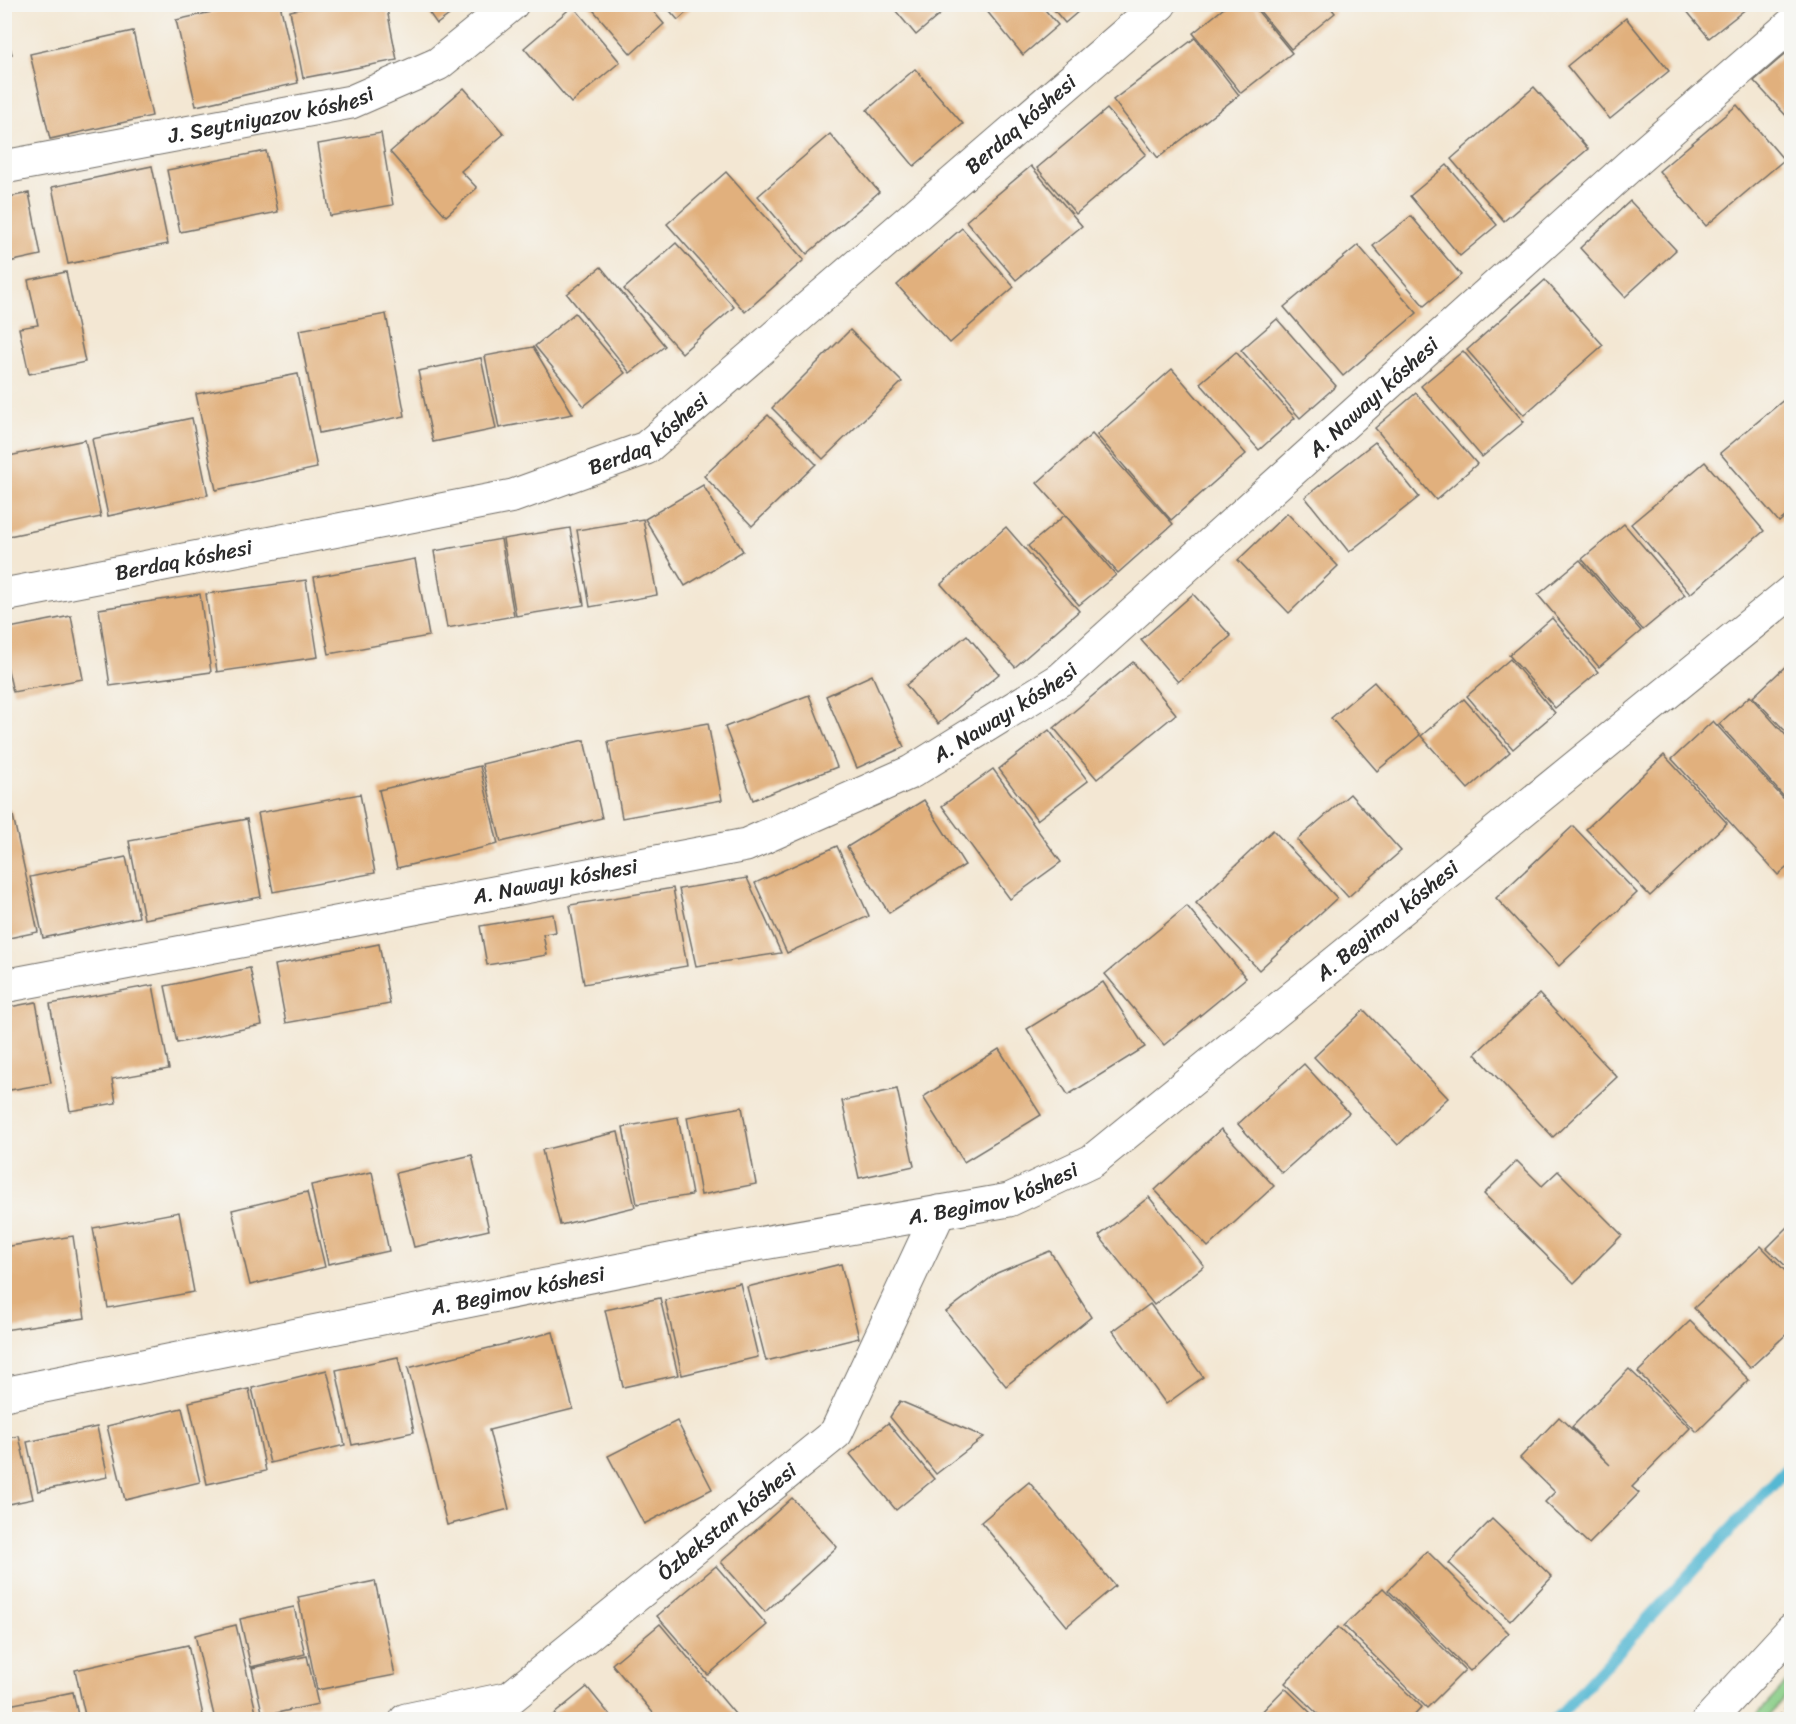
<svg xmlns="http://www.w3.org/2000/svg" width="1796" height="1724" font-family="Sriracha,sans-serif">
<style>
.green{fill:#88cd86;stroke:#5a7c58;stroke-width:1.5}
.lines{fill:none;stroke-linecap:round;stroke-linejoin:round}
.stream{stroke:#55b8d3;stroke-width:12}
.building{fill:#e1b07d}
.minor-casing{stroke:#716d66;stroke-width:35}
.path{stroke:#716d66;stroke-width:4;stroke-dasharray:1.5 4.5;stroke-linecap:butt}
.minor{stroke:#fff;stroke-width:33}
.labels{text-anchor:middle;dominant-baseline:central;stroke-width:6;stroke-linejoin:round;paint-order:stroke}
.street-label{font-size:21px;fill:#2b2b2b;stroke:#f6f6f2}
</style>
<rect width="100%" height="100%" fill="#f6f6f2"/>
<filter id="ink" filterUnits="userSpaceOnUse"><feTurbulence type="fractalNoise" baseFrequency=".0167" numOctaves="2"/><feDisplacementMap in="SourceGraphic" scale="12" xChannelSelector="R" yChannelSelector="G"/><feConvolveMatrix kernelMatrix="1 2 1 2 8 2 1 2 1" color-interpolation-filters="sRGB"/></filter>
<filter id="wash" filterUnits="userSpaceOnUse"><feTurbulence type="fractalNoise" baseFrequency=".008" numOctaves="4" result="noise"/><feDisplacementMap in="SourceGraphic" scale="24" xChannelSelector="R" yChannelSelector="G"/><feGaussianBlur stdDeviation="1.35" result="paint"/><feColorMatrix in="noise" values="0 0 0 0 0 0 0 0 0 0 0 0 0 0 0 0 0 1.4 0 .05"/><feComposite in="paint" operator="in"/></filter>
<g filter="url(#wash)">
<rect width="100%" height="100%" fill="#f3e7d3"/>
<polygon class="green" points="1791,1678 1791,1691 1766,1719 1753,1719"/>
<g class="lines">
<polyline class="stream" points="1555,1720 1792,1463"/>
</g>
<g id="blocks">
<g class="building">
<polygon points="247,4 280,4 298,83 196,106 176,20"/>
<polygon points="324,4 386,4 397,60 303,78 290,11"/>
<polygon points="423,4 464,4 437,24"/>
<polygon points="588,4 647,4 664,24 631,54"/>
<polygon points="664,4 696,4 678,20"/>
<polygon points="890,4 952,4 916,35"/>
<polygon points="981,4 1040,4 1058,25 1023,55"/>
<polygon points="1049,4 1087,4 1065,23"/>
<polygon points="1229,4 1252,4 1292,53 1241,93 1193,33"/>
<polygon points="1254,4 1328,4 1335,13 1291,49"/>
<polygon points="1681,4 1752,4 1709,38"/>
<polygon points="573,6 620,62 571,103 524,48"/>
<polygon points="1626,18 1669,71 1610,119 1567,66"/>
<polygon points="4,26 12,54 4,55"/>
<polygon points="133,31 152,116 50,139 30,54"/>
<polygon points="1195,38 1239,95 1158,158 1113,100"/>
<polygon points="1792,48 1792,122 1754,81"/>
<polygon points="915,69 963,124 914,166 867,110"/>
<polygon points="1534,87 1588,149 1504,221 1451,159"/>
<polygon points="464,88 504,134 461,171 477,188 446,216 390,152"/>
<polygon points="1737,105 1784,160 1706,226 1659,171"/>
<polygon points="1107,109 1146,154 1076,214 1037,168"/>
<polygon points="381,133 393,205 330,216 318,144"/>
<polygon points="830,134 879,192 807,254 758,196"/>
<polygon points="266,151 278,212 180,232 167,170"/>
<polygon points="1447,165 1497,225 1460,256 1410,196"/>
<polygon points="152,166 168,244 68,264 52,187"/>
<polygon points="1031,166 1082,226 1016,280 966,221"/>
<polygon points="726,172 804,260 745,312 667,224"/>
<polygon points="29,193 41,255 4,263 4,198"/>
<polygon points="1630,201 1676,250 1625,297 1580,248"/>
<polygon points="1411,216 1461,275 1424,306 1373,246"/>
<polygon points="962,228 1014,287 950,343 897,285"/>
<polygon points="676,243 734,307 682,353 624,289"/>
<polygon points="1358,245 1417,313 1343,376 1284,307"/>
<polygon points="601,267 665,346 630,373 567,294"/>
<polygon points="66,272 85,362 29,374 19,328 38,325 28,280"/>
<polygon points="1545,280 1603,345 1524,415 1467,350"/>
<polygon points="575,313 625,373 584,406 535,346"/>
<polygon points="386,314 405,416 319,433 299,330"/>
<polygon points="1277,319 1336,386 1300,418 1241,350"/>
<polygon points="850,330 902,382 823,459 772,408"/>
<polygon points="533,347 573,414 499,428 485,356"/>
<polygon points="1463,351 1524,422 1482,457 1421,386"/>
<polygon points="1236,352 1295,418 1259,450 1200,383"/>
<polygon points="481,358 496,429 433,442 418,371"/>
<polygon points="1172,369 1246,454 1171,520 1097,435"/>
<polygon points="298,374 317,468 216,490 196,394"/>
<polygon points="1416,393 1477,464 1436,500 1375,428"/>
<polygon points="1792,393 1792,511 1779,522 1720,453"/>
<polygon points="768,415 816,464 752,526 704,476"/>
<polygon points="192,418 208,495 108,516 92,439"/>
<polygon points="1092,434 1173,524 1118,573 1037,483"/>
<polygon points="85,440 101,517 4,537 4,457"/>
<polygon points="1375,442 1419,497 1349,552 1305,497"/>
<polygon points="1705,462 1764,531 1690,594 1631,524"/>
<polygon points="703,485 743,551 685,586 645,519"/>
<polygon points="1287,513 1338,566 1289,613 1238,560"/>
<polygon points="1065,515 1116,575 1079,605 1028,546"/>
<polygon points="643,519 657,595 590,607 577,530"/>
<polygon points="1624,524 1685,595 1643,630 1582,559"/>
<polygon points="1006,527 1079,611 1015,667 941,584"/>
<polygon points="570,528 584,605 516,616 503,539"/>
<polygon points="501,539 514,616 447,628 434,551"/>
<polygon points="415,559 429,636 329,654 314,577"/>
<polygon points="1580,560 1641,631 1599,667 1538,595"/>
<polygon points="306,580 318,657 217,672 206,594"/>
<polygon points="200,594 211,672 110,686 99,609"/>
<polygon points="1193,594 1231,636 1178,682 1141,640"/>
<polygon points="71,616 83,679 13,692 4,653 4,629"/>
<polygon points="1552,618 1598,672 1555,708 1509,655"/>
<polygon points="967,635 999,674 938,724 906,685"/>
<polygon points="1510,659 1555,713 1513,749 1467,696"/>
<polygon points="1792,660 1792,738 1753,697"/>
<polygon points="1133,662 1176,714 1097,779 1054,728"/>
<polygon points="872,675 904,747 857,768 826,696"/>
<polygon points="1374,682 1420,735 1377,771 1331,718"/>
<polygon points="809,695 837,767 753,800 725,727"/>
<polygon points="1750,696 1792,742 1792,793 1785,798 1719,724"/>
<polygon points="1464,699 1510,752 1468,789 1421,736"/>
<polygon points="1713,721 1792,808 1792,863 1778,875 1672,759"/>
<polygon points="708,723 722,800 622,818 608,741"/>
<polygon points="1049,730 1088,781 1037,820 999,769"/>
<polygon points="584,740 602,818 501,842 482,764"/>
<polygon points="1664,755 1727,823 1650,896 1586,829"/>
<polygon points="480,766 498,844 397,868 379,790"/>
<polygon points="993,769 1061,862 1010,899 942,806"/>
<polygon points="360,794 375,873 273,892 258,813"/>
<polygon points="1350,794 1401,851 1348,897 1297,840"/>
<polygon points="924,800 965,865 889,913 847,847"/>
<polygon points="12,811 38,932 4,939 4,812"/>
<polygon points="247,819 261,897 144,919 129,841"/>
<polygon points="1573,826 1637,893 1559,966 1496,898"/>
<polygon points="1273,830 1337,898 1259,970 1196,903"/>
<polygon points="837,846 869,916 787,953 755,883"/>
<polygon points="126,857 139,917 43,938 30,877"/>
<polygon points="747,878 781,953 696,966 679,889"/>
<polygon points="673,888 687,966 584,984 570,905"/>
<polygon points="1187,906 1246,978 1164,1045 1105,974"/>
<polygon points="553,914 556,932 543,934 547,955 487,965 480,926"/>
<polygon points="379,944 390,1004 286,1023 275,965"/>
<polygon points="250,968 262,1025 177,1043 165,986"/>
<polygon points="1103,982 1145,1047 1068,1095 1027,1029"/>
<polygon points="153,985 169,1069 112,1079 116,1103 70,1111 50,1004"/>
<polygon points="1539,994 1617,1077 1553,1137 1475,1054"/>
<polygon points="36,1002 51,1083 4,1091 4,1008"/>
<polygon points="1364,1010 1448,1098 1398,1145 1314,1057"/>
<polygon points="999,1049 1041,1115 964,1162 923,1097"/>
<polygon points="1304,1064 1349,1113 1282,1173 1238,1124"/>
<polygon points="897,1089 914,1166 859,1178 842,1101"/>
<polygon points="742,1107 756,1184 701,1195 687,1117"/>
<polygon points="678,1117 692,1195 637,1204 623,1127"/>
<polygon points="1221,1129 1274,1186 1208,1247 1155,1190"/>
<polygon points="618,1132 635,1207 560,1225 542,1150"/>
<polygon points="472,1155 489,1230 414,1247 396,1173"/>
<polygon points="1517,1161 1542,1186 1558,1171 1622,1235 1574,1283 1484,1194"/>
<polygon points="372,1172 389,1251 328,1264 311,1185"/>
<polygon points="307,1192 325,1267 250,1285 232,1210"/>
<polygon points="1149,1197 1204,1266 1154,1305 1099,1236"/>
<polygon points="179,1212 194,1292 108,1308 93,1228"/>
<polygon points="1792,1223 1792,1272 1767,1248"/>
<polygon points="73,1236 85,1318 4,1330 4,1247"/>
<polygon points="1761,1246 1792,1278 1792,1329 1750,1368 1694,1308"/>
<polygon points="1050,1251 1091,1317 1006,1386 946,1312 997,1273"/>
<polygon points="841,1264 859,1338 766,1361 747,1287"/>
<polygon points="740,1283 758,1357 682,1375 665,1300"/>
<polygon points="660,1298 678,1375 623,1387 605,1310"/>
<polygon points="1150,1304 1203,1377 1166,1404 1113,1331"/>
<polygon points="1690,1321 1749,1380 1697,1432 1638,1372"/>
<polygon points="553,1332 573,1409 489,1430 509,1509 447,1525 408,1368"/>
<polygon points="398,1357 414,1432 352,1445 336,1370"/>
<polygon points="1629,1369 1690,1428 1632,1487 1639,1493 1589,1544 1545,1502 1555,1492 1520,1458 1559,1417 1610,1465 1572,1427"/>
<polygon points="327,1370 345,1445 270,1463 252,1388"/>
<polygon points="249,1389 266,1471 207,1484 189,1402"/>
<polygon points="900,1401 984,1437 936,1474 890,1417"/>
<polygon points="182,1408 200,1482 125,1500 107,1426"/>
<polygon points="677,1421 712,1489 644,1524 608,1456"/>
<polygon points="888,1423 934,1479 896,1510 850,1454"/>
<polygon points="97,1427 108,1477 38,1491 27,1442"/>
<polygon points="19,1436 33,1499 4,1505 4,1439"/>
<polygon points="1029,1482 1115,1586 1067,1626 981,1522"/>
<polygon points="792,1498 837,1547 765,1612 721,1562"/>
<polygon points="1492,1519 1552,1577 1510,1621 1449,1563"/>
<polygon points="1427,1551 1509,1633 1470,1671 1388,1590"/>
<polygon points="716,1566 767,1625 708,1675 657,1616"/>
<polygon points="375,1581 395,1675 317,1690 298,1597"/>
<polygon points="1383,1588 1465,1670 1427,1708 1344,1626"/>
<polygon points="294,1607 305,1654 251,1667 240,1619"/>
<polygon points="660,1624 740,1720 659,1720 612,1664"/>
<polygon points="236,1625 257,1716 242,1720 215,1720 195,1635"/>
<polygon points="1338,1627 1422,1707 1410,1720 1324,1720 1285,1683"/>
<polygon points="188,1645 204,1720 86,1720 75,1670"/>
<polygon points="307,1656 318,1704 263,1716 252,1668"/>
<polygon points="587,1687 614,1720 547,1720"/>
<polygon points="1285,1688 1318,1720 1254,1720"/>
<polygon points="73,1692 79,1720 4,1720 4,1706"/>
</g>
</g>
</g>
<g filter="url(#ink)">
<use href="#blocks" fill-opacity="0" stroke="#716d66" stroke-width="1.5"/>
<g class="lines">
<defs>
<g id="minor">
<path id="s1" d="M4,167l347,-65 87,-38 74,-60"/>
<path id="s2" d="M4,595l509,-99 133,-48 514,-444"/>
<path id="s3" d="M4,986l742,-141 165,-73 150,-93 576,-520 155,-135"/>
<path id="s4" d="M4,1394l696,-140 309,-54 83,-39 700,-570"/>
<path id="s5" d="M406,1720l104,-22 326,-265 103,-221"/>
<polyline points="1709,1720 1792,1630"/>
</g>
</defs>
<use href="#minor" class="minor-casing"/>
<polyline class="path" points="1777,1720 1792,1703"/>
<use href="#minor" class="minor"/>
</g>
</g>
<g class="labels">
<g class="street-label">
<text stroke="none"><textPath href="#s1" startOffset="272">J. Seytniyazov kóshesi</textPath></text>
<text stroke="none"><textPath href="#s2" startOffset="1155">Berdaq kóshesi</textPath></text>
<text stroke="none"><textPath href="#s3" startOffset="1533">A. Nawayı kóshesi</textPath></text>
<text stroke="none"><textPath href="#s2" startOffset="669">Berdaq kóshesi</textPath></text>
<text stroke="none"><textPath href="#s2" startOffset="183">Berdaq kóshesi</textPath></text>
<text stroke="none"><textPath href="#s3" startOffset="1047">A. Nawayı kóshesi</textPath></text>
<text stroke="none"><textPath href="#s3" startOffset="561">A. Nawayı kóshesi</textPath></text>
<text stroke="none"><textPath href="#s4" startOffset="1496">A. Begimov kóshesi</textPath></text>
<text stroke="none"><textPath href="#s4" startOffset="1010">A. Begimov kóshesi</textPath></text>
<text stroke="none"><textPath href="#s4" startOffset="524">A. Begimov kóshesi</textPath></text>
<text stroke="none"><textPath href="#s5" startOffset="386">Ózbekstan kóshesi</textPath></text>
</g>
</g>
<rect width="1796" height="1724" fill="none" stroke="#f6f6f2" stroke-width="24"/>
</svg>
